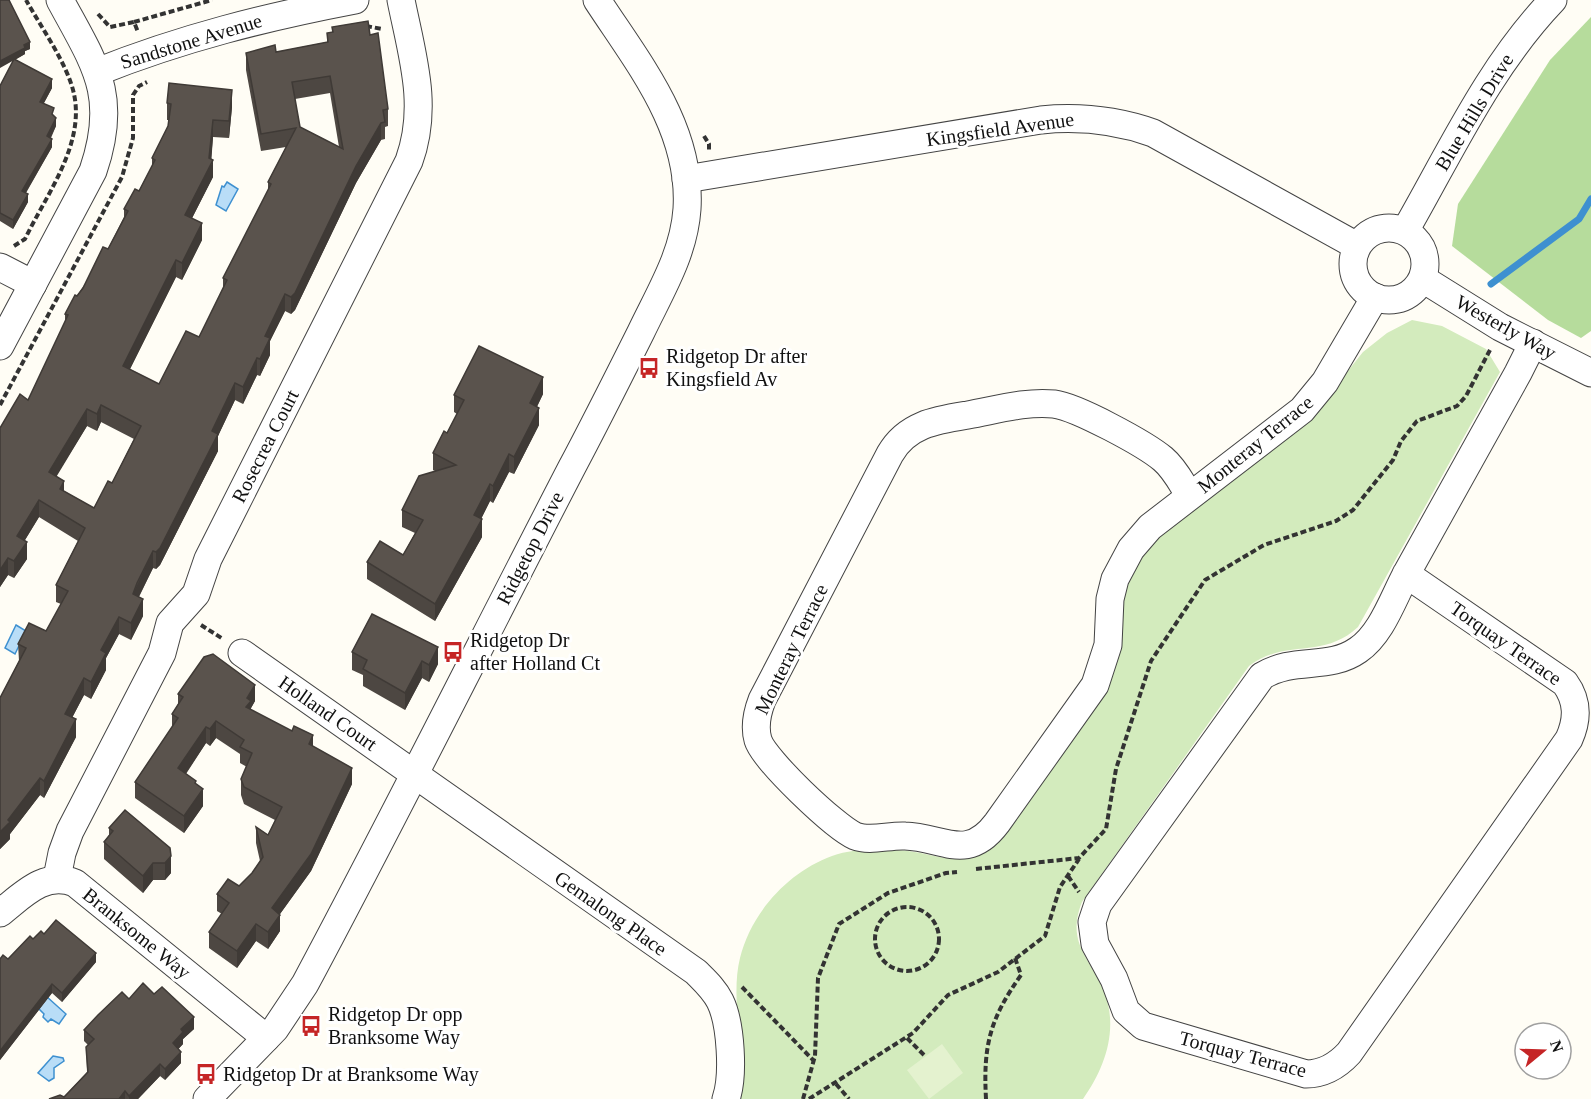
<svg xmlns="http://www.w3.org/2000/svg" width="1591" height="1099" font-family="'Times New Roman',serif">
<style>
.green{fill:#d3ebbd}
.forest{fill:#b6dc9c}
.pitch{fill:#e4f2cf}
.water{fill:#b9ddf7;stroke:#3e90d0;stroke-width:1.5}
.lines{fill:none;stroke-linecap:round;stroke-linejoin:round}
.stream{stroke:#3e90d0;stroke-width:7}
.minor-casing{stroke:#444;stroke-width:29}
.path{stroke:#333;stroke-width:4;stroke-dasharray:6 3;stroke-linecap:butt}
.minor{stroke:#fff;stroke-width:27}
.wall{fill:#4d4742;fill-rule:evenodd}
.shaded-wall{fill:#3f3a36}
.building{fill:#5a534d;stroke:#3f3a36;stroke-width:1.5;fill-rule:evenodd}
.labels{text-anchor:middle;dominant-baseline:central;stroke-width:6;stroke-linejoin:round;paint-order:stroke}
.street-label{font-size:20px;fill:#111;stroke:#fff}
.poi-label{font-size:20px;fill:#111;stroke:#fff;text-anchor:start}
</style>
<rect width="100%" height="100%" fill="#fffdf5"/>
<path class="green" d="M1412,320l30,6 44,23 14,23 -142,255c-35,33 -73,11 -109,39l-167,236c-16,41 7,54 22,89 15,38 1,77 -21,108h-344c6,-45 -9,-102 1,-141 11,-45 48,-86 92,-102 19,-7 43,-7 64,-6 39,1 64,23 100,-6l112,-159 11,-34 2,-40 7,-31 13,-25 20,-21 134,-101 13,-12 55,-69 24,-19z"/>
<polygon class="forest" points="1591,17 1591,331 1581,338 1548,320 1452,246 1458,204 1550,60"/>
<polygon class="pitch" points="942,1044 963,1073 929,1099 907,1070"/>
<g class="water">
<polygon points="227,182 238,189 226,211 216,205 222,186 224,187"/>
<polygon points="16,625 26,631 15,654 5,648"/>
<polygon points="46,996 66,1014 59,1024 51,1019 48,1022 43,1017 44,1014 36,1006"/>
<polygon points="53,1056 63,1058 64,1061 54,1068 54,1078 49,1081 38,1073"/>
</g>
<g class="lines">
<polyline class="stream" points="1491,284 1579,219 1591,199"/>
<defs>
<g id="minor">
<path d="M97,72c85,-34 169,-55 258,-72"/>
<path d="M686,179l355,-59c40,-4 75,0 112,13l204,113"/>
<circle cx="1389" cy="264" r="36"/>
<path d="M1405,231c46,-80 84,-164 148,-231"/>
<polyline points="0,267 33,284"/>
<polyline points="1423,279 1500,327 1591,373"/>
<path d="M0,346l93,-175c26,-76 2,-106 -33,-171"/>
<path d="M1190,496c-8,-12 -15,-27 -27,-37 -18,-15 -86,-52 -109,-55 -28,-3 -58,6 -86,11 -31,5 -61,9 -78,39l-128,246c-5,13 -8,26 -4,40 6,20 77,87 97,96 15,6 34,-1 50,0 38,1 62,27 92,-13l98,-138 13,-40 2,-46 5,-20 16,-30 19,-22 152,-117 23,-28 50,-85"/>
<path d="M1406,574l159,109c13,18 13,36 4,56l-220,314c-12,13 -25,21 -43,21l-163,-48 -17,-15 -12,-32 -19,-35 -3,-22 6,-18 164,-228c33,-20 66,-5 96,-26 25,-17 36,-55 51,-81 36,-65 72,-130 109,-196l15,-30"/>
<path d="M242,653l454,319c9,9 18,17 24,29 11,22 14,75 6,98"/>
<path d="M57,878l5,-25 8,-22 92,-178 8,-30 26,-29 12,-35 201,-398c20,-55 3,-106 -8,-161"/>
<path d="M0,913c23,-18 44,-42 75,-30l191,155"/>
<path d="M207,1099l68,-70 30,-45c91,-170 177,-343 266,-515 24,-45 47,-91 70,-137 19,-40 43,-78 46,-123 5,-81 -49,-146 -90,-209"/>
</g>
</defs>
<use href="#minor" class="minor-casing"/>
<g class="path">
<polyline points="98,14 110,27 134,22 138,32"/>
<polyline points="134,22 212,0"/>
<polyline points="366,26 382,29"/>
<polyline points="704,136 709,144 709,151"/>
<path d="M14,246l11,-7c21,-44 60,-94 49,-145 -6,-29 -33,-67 -48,-94"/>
<polyline points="0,405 122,177 133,138 133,95 139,86 147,82"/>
<polyline points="201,625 223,639"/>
<polyline points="976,869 1079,858 1106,829 1116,769 1151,661 1205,580 1264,545 1336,521 1353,510 1393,460 1401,441 1417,421 1457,406 1466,396 1491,348"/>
<polyline points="1068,876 1079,892"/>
<circle cx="907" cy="939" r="32"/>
<polyline points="742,987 814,1061"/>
<polyline points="907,1038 925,1056"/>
<polyline points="836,1084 849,1099"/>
<polyline points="803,1099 815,1056 818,978 839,924 888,893 946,873 957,872"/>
<polyline points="809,1099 913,1033 948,995 998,972 1045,936 1060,887 1079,859"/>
<path d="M986,1099c-3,-54 4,-80 35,-124l-6,-17"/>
</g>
<use href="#minor" class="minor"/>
</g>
<g class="wall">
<polygon points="0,0 30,49 25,51 25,54 15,60 52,88 44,103 54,116 56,126 51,138 52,147 26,193 28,202 13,229 0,221 0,86 13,61"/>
<path d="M332,27l56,82v17l-3,1v12l-4,1 -25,43 -61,127 -4,4 -6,-3 -15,30v14l-10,21 -3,-1 -14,29 -8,-4 -17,36v15l-58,114 -4,4 -3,-1 -14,29 4,19 -12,24 -12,-6 -13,24v12l-15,29 -7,-4 -12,23 4,19 -32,61 -4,-3 -30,39v5l-10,10v-151l19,-37 -1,-17 28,-13 15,-27 -5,-2v-17l22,-44 -39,-24 -14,23 2,19 -13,19 -6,-3 -8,12v-159l28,-28 37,-78v-8l43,-65 16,-32v-8l15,-18 13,-25v-8l16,-32 1,-6h-2v-17l65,4 -3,31 -16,-1 -2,22 2,18 -21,41 10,22 -20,40 -6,-3 -46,92 29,15 40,-47 24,-48v-11l45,-87v-9l18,-35 -25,4 -15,-81v-17l30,-1 51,-10v-9l5,-1zM330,93l9,54 -39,-20 -5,-28zM101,422l33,17 -22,44 -18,25 -30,-17 -8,-15 31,-50 10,5z"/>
<polygon points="543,394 537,407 539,425 514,474 509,472 493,503 490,501 481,519 482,537 435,621 367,579 367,562 403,555 415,533 402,527 402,510 435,471 433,470 433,453 447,433 457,414 454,412 454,395"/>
<polygon points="372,614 438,664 429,682 422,678 405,710 363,686 363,675 352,670 352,652"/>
<polygon points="178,694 255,701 251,708 251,710 313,746 352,784 311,871 280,914 280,931 268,949 256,941 237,968 209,948 209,932 222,914 217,911 217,894 239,886 252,873 260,861 256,843 256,827 268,835 275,820 244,804 241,795 241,779 247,767 240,763 240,754 216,738 210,746 206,743 186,774 196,784 203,806 184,833 135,798 135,782 172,727 172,714 178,704"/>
<polygon points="109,828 171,856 171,873 165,880 153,880 143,893 104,859 104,842 109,835"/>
<polygon points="44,934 96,962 62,1002 52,993 0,1060 0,959 8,959 33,939"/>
<polygon points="154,994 194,1029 183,1039 183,1044 178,1049 181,1063 165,1080 160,1076 138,1099 49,1099 64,1097 87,1072 86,1047 88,1045 84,1041 84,1030 129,999"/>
</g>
<g class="shaded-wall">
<polygon points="30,42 30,49 25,51 25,54 0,68 0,61 24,45"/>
<polygon points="52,79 52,88 40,110 40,102"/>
<polygon points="232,90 232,107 229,138 229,121"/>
<polygon points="56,118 56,126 47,144 47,136"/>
<polygon points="213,120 213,137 211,165 213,160 213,177 185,232 185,215 209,158"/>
<polygon points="381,123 381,140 356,183 295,310 291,314 291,297 356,166"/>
<polygon points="52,139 52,147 22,199 22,191"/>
<polygon points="28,194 28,202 13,229 13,220"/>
<polygon points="202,223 202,240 182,280 182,263"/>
<polygon points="176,260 176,277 123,383 123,366"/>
<polygon points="285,294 285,311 270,341 270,355 260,376 260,359 265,336"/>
<polygon points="257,358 257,375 243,404 243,387"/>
<polygon points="543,377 543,394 530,420 530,403"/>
<polygon points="235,383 235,400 218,436 218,451 160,565 156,569 156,552"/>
<polygon points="101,405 101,422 97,431 97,414"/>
<polygon points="539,408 539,425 514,474 514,457"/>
<polygon points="87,409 87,426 49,489 49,472"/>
<polygon points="509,454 509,472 493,503 493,486"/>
<polygon points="64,481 64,498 60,489"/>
<polygon points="490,484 490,501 474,533 474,515"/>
<polygon points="39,500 39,517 17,553 17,536"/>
<polygon points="482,519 482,537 435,621 435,604"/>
<polygon points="27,542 27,559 14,578 14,561"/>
<polygon points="153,551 153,568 137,600 133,594"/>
<polygon points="8,558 8,575 0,587 0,570"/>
<polygon points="143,599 143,616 131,640 131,623"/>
<polygon points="119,617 119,634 106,658 106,670 91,699 91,682 101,650"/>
<polygon points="438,647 438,664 429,682 429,665"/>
<polygon points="422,661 422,678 405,710 405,693"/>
<polygon points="84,678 84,695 65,731 65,714"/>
<polygon points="255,685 255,701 251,708 251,717 246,724 247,698"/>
<polygon points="76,719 76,737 44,798 44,781"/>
<polygon points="216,721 216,738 210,746 210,729"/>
<polygon points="206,727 206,743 178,785 178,768"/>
<polygon points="313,735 313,752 309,744"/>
<polygon points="352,768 352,784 311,871 272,925 272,908"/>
<polygon points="40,778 40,795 10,834 10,839 0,849 0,832 8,820"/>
<polygon points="203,789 203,806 184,833 184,816"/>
<polygon points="171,856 171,873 165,880 165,863"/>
<polygon points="153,863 153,880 143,893 143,876"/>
<polygon points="280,915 280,931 268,949 268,932"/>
<polygon points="256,924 256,941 237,968 237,951"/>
<polygon points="96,953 96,962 62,1002 62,993"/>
<polygon points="52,984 52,993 0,1060 0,1051"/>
<polygon points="194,1017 194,1029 183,1039 183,1044 173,1055 173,1043 181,1029"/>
<polygon points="181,1052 181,1063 165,1080 165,1069"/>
<polygon points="160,1064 160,1076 138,1099 129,1099 129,1096"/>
<polygon points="125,1091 125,1099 119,1099"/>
</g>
<g class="building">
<polygon points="0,0 9,0 30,42 24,45 25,48 0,61"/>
<path d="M368,21l2,14 8,-2 10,76 -5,1 2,12 -4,1 -25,43 -61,127 -4,4 -6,-3 -20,42 5,2 -10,21 -3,-1 -14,29 -8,-4 -23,48 6,3 -58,114 -4,4 -3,-1 -16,32 -4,11 10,5 -12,24 -12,-6 -18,33 5,3 -15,29 -7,-4 -19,36 11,5 -32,62 -4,-3 -32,42 2,2 -10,10v-134l26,-50 -8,-4 11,-21 17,8 22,-40 -12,-6 29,-57 -46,-28 -22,36 10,6 -13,19 -6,-3 -8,12v-142l20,-34 8,6 40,-85 -3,-1 10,-19 2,1 6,-8 20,-41 5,2 20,-38 -4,-2 11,-20 4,2 16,-31 -3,-2 16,-32 3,-22 -4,-1 2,-20 63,7 -3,31 -16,-1 -4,38 4,2 -28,55 17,8 -20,40 -6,-3 -53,106 36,18 27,-53 13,6 28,-57 -4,-2 48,-94 -3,-2 28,-54 -35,6 -15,-81 29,-8 1,7 52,-10 -1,-9 6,-1 -1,-5zM330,76l13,73 -43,-22 -8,-45zM101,405l40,21 -29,57 -4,-2 -14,27 -34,-19 4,-8 -15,-9 38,-63 10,5z"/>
<polygon points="14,59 52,79 40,102 54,108 52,114 56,118 47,136 52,139 22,191 28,194 13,220 0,213 0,86"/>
<polygon points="479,346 543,377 530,403 539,408 514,457 509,454 493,486 490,484 474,515 482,519 435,604 367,562 380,541 403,555 423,520 402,510 419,476 456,465 433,453 444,431 447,433 464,400 454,395"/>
<polygon points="372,614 438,647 429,665 422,661 405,693 363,669 367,660 352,652"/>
<polygon points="213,654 255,685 247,698 251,701 246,707 292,731 294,726 313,735 309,744 352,768 311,854 272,908 280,915 268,932 256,924 237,951 209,932 229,903 217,894 228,879 239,886 252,873 263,857 256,827 268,835 282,807 244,787 241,779 252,753 240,747 244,740 216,721 210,729 206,727 178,768 196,781 195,783 203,789 184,816 135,782 178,718 172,714 183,697 178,694 204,657"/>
<polygon points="125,810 170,848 171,856 165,863 153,863 143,876 104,842 113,831 109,828"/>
<polygon points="56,920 96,953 62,993 52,984 0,1051 0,959 3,955 8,959 30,936 33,939 41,931 44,934"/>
<polygon points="143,983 154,994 162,987 194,1017 181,1029 183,1032 173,1043 181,1052 165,1069 160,1064 129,1096 125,1091 119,1099 49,1099 60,1095 64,1097 88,1072 86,1047 94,1039 84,1030 98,1015 122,992 129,999"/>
</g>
<defs>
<symbol id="bus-bare" viewBox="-9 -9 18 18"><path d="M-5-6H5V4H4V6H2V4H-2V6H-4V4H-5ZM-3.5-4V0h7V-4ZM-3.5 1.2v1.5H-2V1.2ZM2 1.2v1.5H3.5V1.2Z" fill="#c52526" stroke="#fff" stroke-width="2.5" paint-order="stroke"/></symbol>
</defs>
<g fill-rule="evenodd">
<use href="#bus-bare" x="634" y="353" width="30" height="30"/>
<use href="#bus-bare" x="438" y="637" width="30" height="30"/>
<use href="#bus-bare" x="296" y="1011" width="30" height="30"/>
<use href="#bus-bare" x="191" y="1059" width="30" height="30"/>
</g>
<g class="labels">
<g class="street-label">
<text transform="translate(191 41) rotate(-17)">Sandstone Avenue</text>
<text transform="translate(1474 112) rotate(-59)">Blue Hills Drive</text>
<text transform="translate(1000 129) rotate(-8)">Kingsfield Avenue</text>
<text transform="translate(1506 327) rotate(29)">Westerly Way</text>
<text transform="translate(1255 444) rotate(-39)">Monteray Terrace</text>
<text transform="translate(265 446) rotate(-63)">Rosecrea Court</text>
<text transform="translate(530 548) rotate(-63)">Ridgetop Drive</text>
<text transform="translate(1506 643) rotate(35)">Torquay Terrace</text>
<text transform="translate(791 649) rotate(-64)">Monteray Terrace</text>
<text transform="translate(328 713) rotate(35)">Holland Court</text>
<text transform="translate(611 913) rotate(35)">Gemalong Place</text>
<text transform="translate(137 933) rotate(39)">Branksome Way</text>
<text transform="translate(1243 1054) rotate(15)">Torquay Terrace</text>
</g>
<g class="poi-label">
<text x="666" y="356">Ridgetop Dr after<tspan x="666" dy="23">Kingsfield Av</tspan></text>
<text x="470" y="640">Ridgetop Dr<tspan x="470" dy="23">after Holland Ct</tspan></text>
<text x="328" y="1014">Ridgetop Dr opp<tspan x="328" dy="23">Branksome Way</tspan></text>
<text x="223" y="1074">Ridgetop Dr at Branksome Way</text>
</g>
</g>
<g transform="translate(1543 1051) rotate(71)"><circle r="28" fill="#ffffff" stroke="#a0a0a0" stroke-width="1.5"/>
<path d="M0-4.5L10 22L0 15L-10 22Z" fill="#c52526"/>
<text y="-9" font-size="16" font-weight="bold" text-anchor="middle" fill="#111111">N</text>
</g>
</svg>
